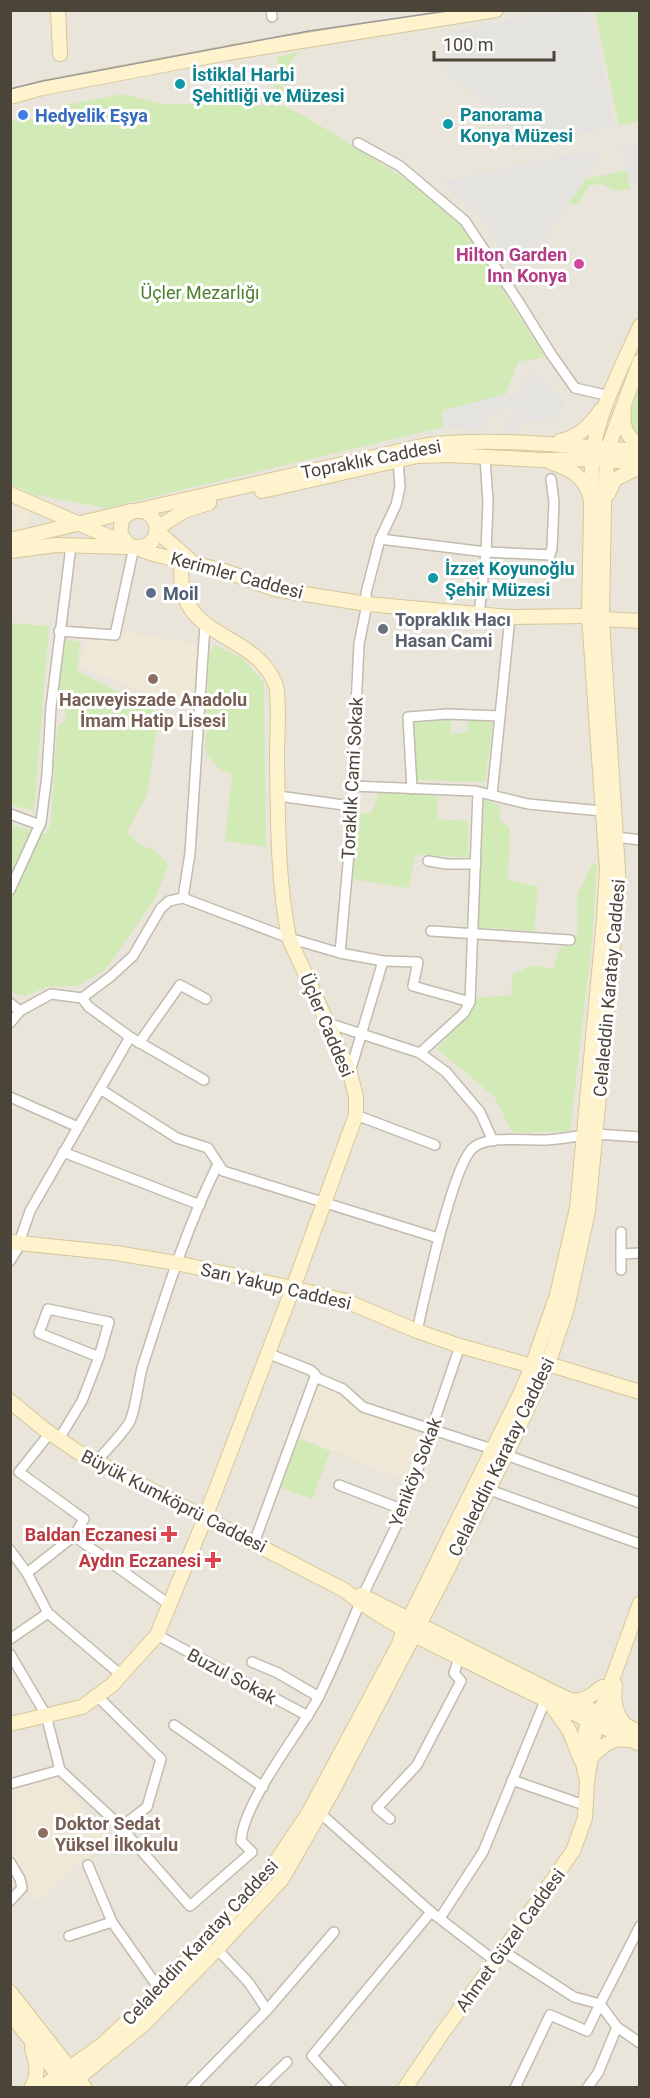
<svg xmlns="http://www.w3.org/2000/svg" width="650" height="2098" font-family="Roboto,sans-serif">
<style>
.residential{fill:#eae5da}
.education{fill:#efe8d6}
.green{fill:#d2eab5}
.parking{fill:#e5e3e0}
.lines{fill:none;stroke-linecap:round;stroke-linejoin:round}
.street-casing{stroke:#c2bbae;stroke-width:12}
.secondary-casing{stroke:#d6c79b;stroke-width:16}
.street{stroke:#fff;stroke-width:9}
.secondary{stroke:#fff3cd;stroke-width:14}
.tram{stroke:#9a9a9a;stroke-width:1.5}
.culture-dot{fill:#0f9aa8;stroke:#fff;stroke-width:2}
.shop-dot{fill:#3f7fe0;stroke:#fff;stroke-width:2}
.hotel-dot{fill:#d1479c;stroke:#fff;stroke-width:2}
.service-dot{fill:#5c6f8a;stroke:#fff;stroke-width:2}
.worship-dot{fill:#6b7280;stroke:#fff;stroke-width:2}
.education-dot{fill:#8d6e63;stroke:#fff;stroke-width:2}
.health-dot{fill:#e0444e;stroke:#fff;stroke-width:2}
.labels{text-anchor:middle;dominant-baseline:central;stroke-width:6;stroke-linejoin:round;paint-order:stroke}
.culture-label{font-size:18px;font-weight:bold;fill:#0d838f;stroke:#fff;text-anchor:start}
.shop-label{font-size:18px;font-weight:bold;fill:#366cbe;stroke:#fff;text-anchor:start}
.hotel-label{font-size:18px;font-weight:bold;fill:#b23c85;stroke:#fff;text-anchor:end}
.park-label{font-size:18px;fill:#4a7f2a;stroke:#fff}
.street-label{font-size:18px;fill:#4b4439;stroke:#fff}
.service-label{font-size:18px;font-weight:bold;fill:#4e5e75;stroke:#fff;text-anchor:start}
.worship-label{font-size:18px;font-weight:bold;fill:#5b616d;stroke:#fff;text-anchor:start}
.education-label{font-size:18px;font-weight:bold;fill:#785e54;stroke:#fff}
.health-label{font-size:18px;font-weight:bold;fill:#be3a42;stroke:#fff;text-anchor:end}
</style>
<rect width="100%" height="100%" fill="#f6f3ec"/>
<rect class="residential" x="11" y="11" width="628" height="2076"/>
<g class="education">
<polygon points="11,502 31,512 27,527 21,530 11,529"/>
<polygon points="120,631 196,644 197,655 194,709 164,706 164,702 80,666 87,638 118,641"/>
<polygon points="322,1384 334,1388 358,1410 418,1431 424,1441 408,1482 298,1436 317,1386"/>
<polygon points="48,1778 58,1780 108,1839 35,1902 11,1857 11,1788"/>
</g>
<g class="green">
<polygon points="595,11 639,11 639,121 619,126"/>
<polygon points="303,51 291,60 286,77 296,105 292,105 276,58"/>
<polygon points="280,82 287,103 254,99 253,92 258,96 272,94 272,91 275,90 274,84"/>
<polygon points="123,94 163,104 283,106 303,115 428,193 465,229 545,357 518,362 506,394 443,411 444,427 106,508 32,494 11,484 11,121 14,120 17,122 59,114 60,106"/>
<path d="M627,170l3,19 -15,2c-11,-6 -12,-9 -26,-5l-12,19 -8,-2 17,-24z"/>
<polygon points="639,384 639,442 627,428"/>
<polygon points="10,623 49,626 34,811 11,805"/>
<polygon points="65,639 80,642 77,671 159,713 147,795 127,832 138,844 154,850 168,865 155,899 104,971 76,986 47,987 24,996 11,992 11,825 46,834 51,823 57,728 66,719 65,708 59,694"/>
<polygon points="215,645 243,659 264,683 266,847 225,841 232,775 218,768 205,752 209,655"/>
<polygon points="493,719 485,782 415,780 413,720 451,720 451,734 467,732 469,720"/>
<polygon points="379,792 437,796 438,819 468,821 468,857 415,855 409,888 352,879 356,813 371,814"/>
<polygon points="484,799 499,805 500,820 510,828 508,880 538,887 534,931 478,927"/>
<polygon points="593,862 597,865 592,940 570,1131 513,1133 494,1096 437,1049 468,1014 476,998 511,995 513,974 533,965 553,969 559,950 578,933 577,896"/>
<polygon points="298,1438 330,1451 312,1499 279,1487"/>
</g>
<g class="parking">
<polygon points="568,11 590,11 615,126 512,150 502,114 447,75 443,52 451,41 450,32 529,16"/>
<polygon points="639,142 639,183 630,184 622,148 623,146"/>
<polygon points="600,152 586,179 520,272 509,265 486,222 443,182 577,153 586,155"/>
<polygon points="532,370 565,402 555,419 546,418 539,423 531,419 522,425 519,432 503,430 506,422 514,420 514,408 500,406 499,413 489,414 487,430 444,427 442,411 506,394 518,395 529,371"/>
</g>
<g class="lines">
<defs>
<g id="street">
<polyline points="271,10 272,17"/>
<polyline points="358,143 400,166 465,221 518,301 551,354 575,388 610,396"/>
<polyline points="380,539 486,552 550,555 552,548 554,502 551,479"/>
<polyline points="479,614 486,552 488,502 485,457"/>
<polyline points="59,631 115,635 134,547"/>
<polyline points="352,786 475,791 528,804 602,811"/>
<polyline points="412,789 408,717 447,714 500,716"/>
<polyline points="492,795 510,617"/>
<polyline points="278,796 351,806"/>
<polyline points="10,814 40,825"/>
<polyline points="617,837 640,840"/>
<polyline points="428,861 447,864 476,864"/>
<polyline points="10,890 41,822 47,775 51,707 71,546"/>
<polyline points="183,898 190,853 205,625"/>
<polyline points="431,931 570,940"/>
<polyline points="340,953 349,853 359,644 367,604 366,593 380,539 396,505 400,487 398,460"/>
<polyline points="383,961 418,962 413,986 470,1002"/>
<polyline points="82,998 89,1007 130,1037 204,1080"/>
<polyline points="10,1003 20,1011"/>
<polyline points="10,1023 20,1011 51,994 82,998 110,977 133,956 161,908 169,901 183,898 289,938 340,953 383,961 350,1072"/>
<polyline points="328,1023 420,1053 446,1072 480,1112 493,1141"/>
<polyline points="139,1043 180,985 206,999"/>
<polyline points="420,1053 464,1013 470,1002 478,792"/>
<polyline points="100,1089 177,1138 208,1148 223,1171 438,1238"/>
<polyline points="10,1097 78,1127"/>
<polyline points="356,1115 435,1145"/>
<polyline points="596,1134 640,1137"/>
<polyline points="63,1152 200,1205"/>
<polyline points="621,1232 621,1254"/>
<polyline points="19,1243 30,1211 130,1037"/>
<polyline points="10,1261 21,1243"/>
<polyline points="621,1270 621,1254 640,1253"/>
<path d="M417,1331c7,-31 36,-169 57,-184 17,-12 53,-6 73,-7 12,-1 25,-3 37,-5"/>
<polyline points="315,1377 343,1389 363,1407 492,1449"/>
<polyline points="50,1433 19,1472 84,1519 74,1536 170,1605"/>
<polyline points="59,1439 82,1401 99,1357 109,1322 48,1309 39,1333 99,1357"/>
<polyline points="506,1455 640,1503"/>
<path d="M96,1462c11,-13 24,-25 33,-39 7,-12 9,-43 14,-58 22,-68 43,-137 75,-201"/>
<polyline points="339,1485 404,1510"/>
<polyline points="487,1489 640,1544"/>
<polyline points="254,1543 315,1377 315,1374 310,1370 267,1353"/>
<polyline points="10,1550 27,1573 48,1613 121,1675"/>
<polyline points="27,1573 74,1536"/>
<polyline points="363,1595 404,1510 460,1346"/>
<polyline points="157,1635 308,1716"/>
<polyline points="10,1639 48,1613"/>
<polyline points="10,1654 46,1715 60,1770"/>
<polyline points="252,1662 278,1673 319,1697"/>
<polyline points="97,1696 161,1759 147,1807 121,1827"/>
<polyline points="174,1725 263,1787"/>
<polyline points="512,1780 587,1806"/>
<path d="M10,1784l50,-14 57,53 73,83 62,-54 -11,-11c2,-38 56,-105 76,-141 16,-31 29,-65 43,-97"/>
<polyline points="320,1813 431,1912 495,1961"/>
<polyline points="390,1819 377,1808 417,1765 461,1681 454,1673 459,1658"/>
<polyline points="10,1862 20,1879 22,1888 10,1901"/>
<polyline points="88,1865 112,1922"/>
<polyline points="440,1918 483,1852 545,1701"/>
<polyline points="640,1926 600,2004 617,2027 640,2043"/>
<polyline points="69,1936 112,1922 160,1990"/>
<polyline points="217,1949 249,1983 267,2010"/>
<polyline points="503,1951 574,1997 600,2004 587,2031 550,2015 515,2088"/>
<polyline points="191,2088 267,2010 334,1932"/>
<polyline points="260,2088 287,2062"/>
<polyline points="341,2088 312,2056 431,1912"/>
<polyline points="587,2088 598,2073 617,2027"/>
</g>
<g id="secondary">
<polyline points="58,10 60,54"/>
<polyline points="10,97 42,88 227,53 496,10"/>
<path d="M624,412c-2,14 3,26 16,33"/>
<path d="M560,441c17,-3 31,-16 41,-31"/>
<path d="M550,462c19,6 36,15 40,35"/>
<polyline points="262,491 417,456 450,455 543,460 592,459 640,463"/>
<path d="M10,494l121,52c12,3 21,-1 25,-12 4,-22 -21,-32 -34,-14l-2,14 9,11"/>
<polyline points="608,494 615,479 640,467"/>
<path d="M139,510l288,-65c70,-8 142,1 213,6"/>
<polyline points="157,528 184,511 209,503"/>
<polyline points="157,531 192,562"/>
<polyline points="10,540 131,511"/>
<polyline points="137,548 153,554 225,571 274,589 367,604 510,617 589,616"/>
<polyline points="10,551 56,545 128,547"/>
<polyline points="602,619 640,621"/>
<polyline points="10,1242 116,1253 176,1263 293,1288 346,1301 417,1331 460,1346 532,1366"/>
<polyline points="548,1364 640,1392"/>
<path d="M10,1401l34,28 34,23 266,138c39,31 83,52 127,73 55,28 112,55 169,81"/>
<polyline points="361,1595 555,1693 640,1732"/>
<path d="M615,1685c-2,16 0,28 11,41"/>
<path d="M572,1701c13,0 20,-6 30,-14"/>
<polyline points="552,1706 569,1730 581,1760"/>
<path d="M10,1724l72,-17 30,-22 45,-50 48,-117 88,-230 63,-173v-18l-6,-24 -61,-135c-12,-60 -11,-122 -12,-182 0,-15 3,-62 -2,-73 -23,-55 -103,-42 -93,-122"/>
<path d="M591,1758c9,-11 22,-21 36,-18"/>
<path d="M586,1777c-6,-21 -4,-40 4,-60"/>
<polyline points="10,1992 85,2088"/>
<polyline points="10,2013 64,2083"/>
<path d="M31,2088c9,-14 5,-25 1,-40"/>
<path d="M41,2088l61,-43 58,-55 111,-121 37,-55 91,-170 5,-15 117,-237 11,-26 25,-71 20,-87 27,-288 3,-51 -18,-253 3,-157c4,-44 30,-92 48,-133"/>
<polyline points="66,2088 144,2024 217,1949 282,1879 332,1792 414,1635 506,1455 548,1364 567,1308 588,1211 619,887 602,619 604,502 608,448 640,361"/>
<polyline points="405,2088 443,2032 503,1951 573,1851 585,1818 587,1782 596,1724 640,1603"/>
</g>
</defs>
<use href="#street" class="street-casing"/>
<use href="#secondary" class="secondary-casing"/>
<use href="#street" class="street"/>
<use href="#secondary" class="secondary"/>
<polyline class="tram" points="10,89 43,81 309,31 454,10"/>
</g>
<g class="culture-dot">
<circle cx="180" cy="84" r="6"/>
<circle cx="448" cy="124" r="6"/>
<circle cx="433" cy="578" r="6"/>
</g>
<circle class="shop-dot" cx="23" cy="115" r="6"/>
<circle class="hotel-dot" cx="579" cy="264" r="6"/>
<circle class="service-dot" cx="151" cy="593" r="6"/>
<circle class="worship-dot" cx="383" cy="629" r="6"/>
<g class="education-dot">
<circle cx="153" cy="679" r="6"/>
<circle cx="43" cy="1833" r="6"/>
</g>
<g class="health-dot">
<path d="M166 1525h6v6h6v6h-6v6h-6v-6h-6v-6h6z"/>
<path d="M210 1551h6v6h6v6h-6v6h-6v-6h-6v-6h6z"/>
</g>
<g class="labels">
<g class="culture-label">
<text x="192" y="74">İstiklal Harbi<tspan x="192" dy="21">Şehitliği ve Müzesi</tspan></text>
<text x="460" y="114">Panorama<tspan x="460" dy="21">Konya Müzesi</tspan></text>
<text x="445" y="568">İzzet Koyunoğlu<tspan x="445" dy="21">Şehir Müzesi</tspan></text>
</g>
<g class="shop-label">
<text x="35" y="115">Hedyelik Eşya</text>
</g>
<g class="hotel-label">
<text x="567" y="254">Hilton Garden<tspan x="567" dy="21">Inn Konya</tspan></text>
</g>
<g class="park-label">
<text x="200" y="292">Üçler Mezarlığı</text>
</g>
<g class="street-label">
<text transform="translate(371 459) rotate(-11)">Topraklık Caddesi</text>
<text transform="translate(237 575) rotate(15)">Kerimler Caddesi</text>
<text transform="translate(352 778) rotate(-87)">Toraklık Cami Sokak</text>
<text transform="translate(609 988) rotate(-85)">Celaleddin Karatay Caddesi</text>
<text transform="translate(327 1025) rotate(67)">Üçler Caddesi</text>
<text transform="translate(276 1286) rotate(13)">Sarı Yakup Caddesi</text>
<text transform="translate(501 1457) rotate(-64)">Celaleddin Karatay Caddesi</text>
<text transform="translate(415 1472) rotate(-69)">Yeniköy Sokak</text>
<text transform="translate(174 1501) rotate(27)">Büyük Kumköprü Caddesi</text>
<text transform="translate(232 1676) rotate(28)">Buzul Sokak</text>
<text transform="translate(510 1940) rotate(-54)">Ahmet Güzel Caddesi</text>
<text transform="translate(200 1942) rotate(-47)">Celaleddin Karatay Caddesi</text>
</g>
<g class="service-label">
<text x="163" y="593">Moil</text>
</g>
<g class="worship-label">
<text x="395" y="619">Topraklık Hacı<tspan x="395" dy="21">Hasan Cami</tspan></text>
</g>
<g class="education-label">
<text x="153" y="699">Hacıveyiszade Anadolu<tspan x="153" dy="21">İmam Hatip Lisesi</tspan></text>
<text x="55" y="1823" text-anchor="start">Doktor Sedat<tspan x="55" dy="21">Yüksel İlkokulu</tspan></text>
</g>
<g class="health-label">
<text x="157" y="1534">Baldan Eczanesi</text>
<text x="201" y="1560">Aydın Eczanesi</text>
</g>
</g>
<rect width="650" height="2098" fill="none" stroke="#4b4439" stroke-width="24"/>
<path d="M434 51v9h120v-9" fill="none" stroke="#4b4439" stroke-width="3"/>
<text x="443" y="51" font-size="18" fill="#4b4439" stroke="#ffffff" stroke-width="4.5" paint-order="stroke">100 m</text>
</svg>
